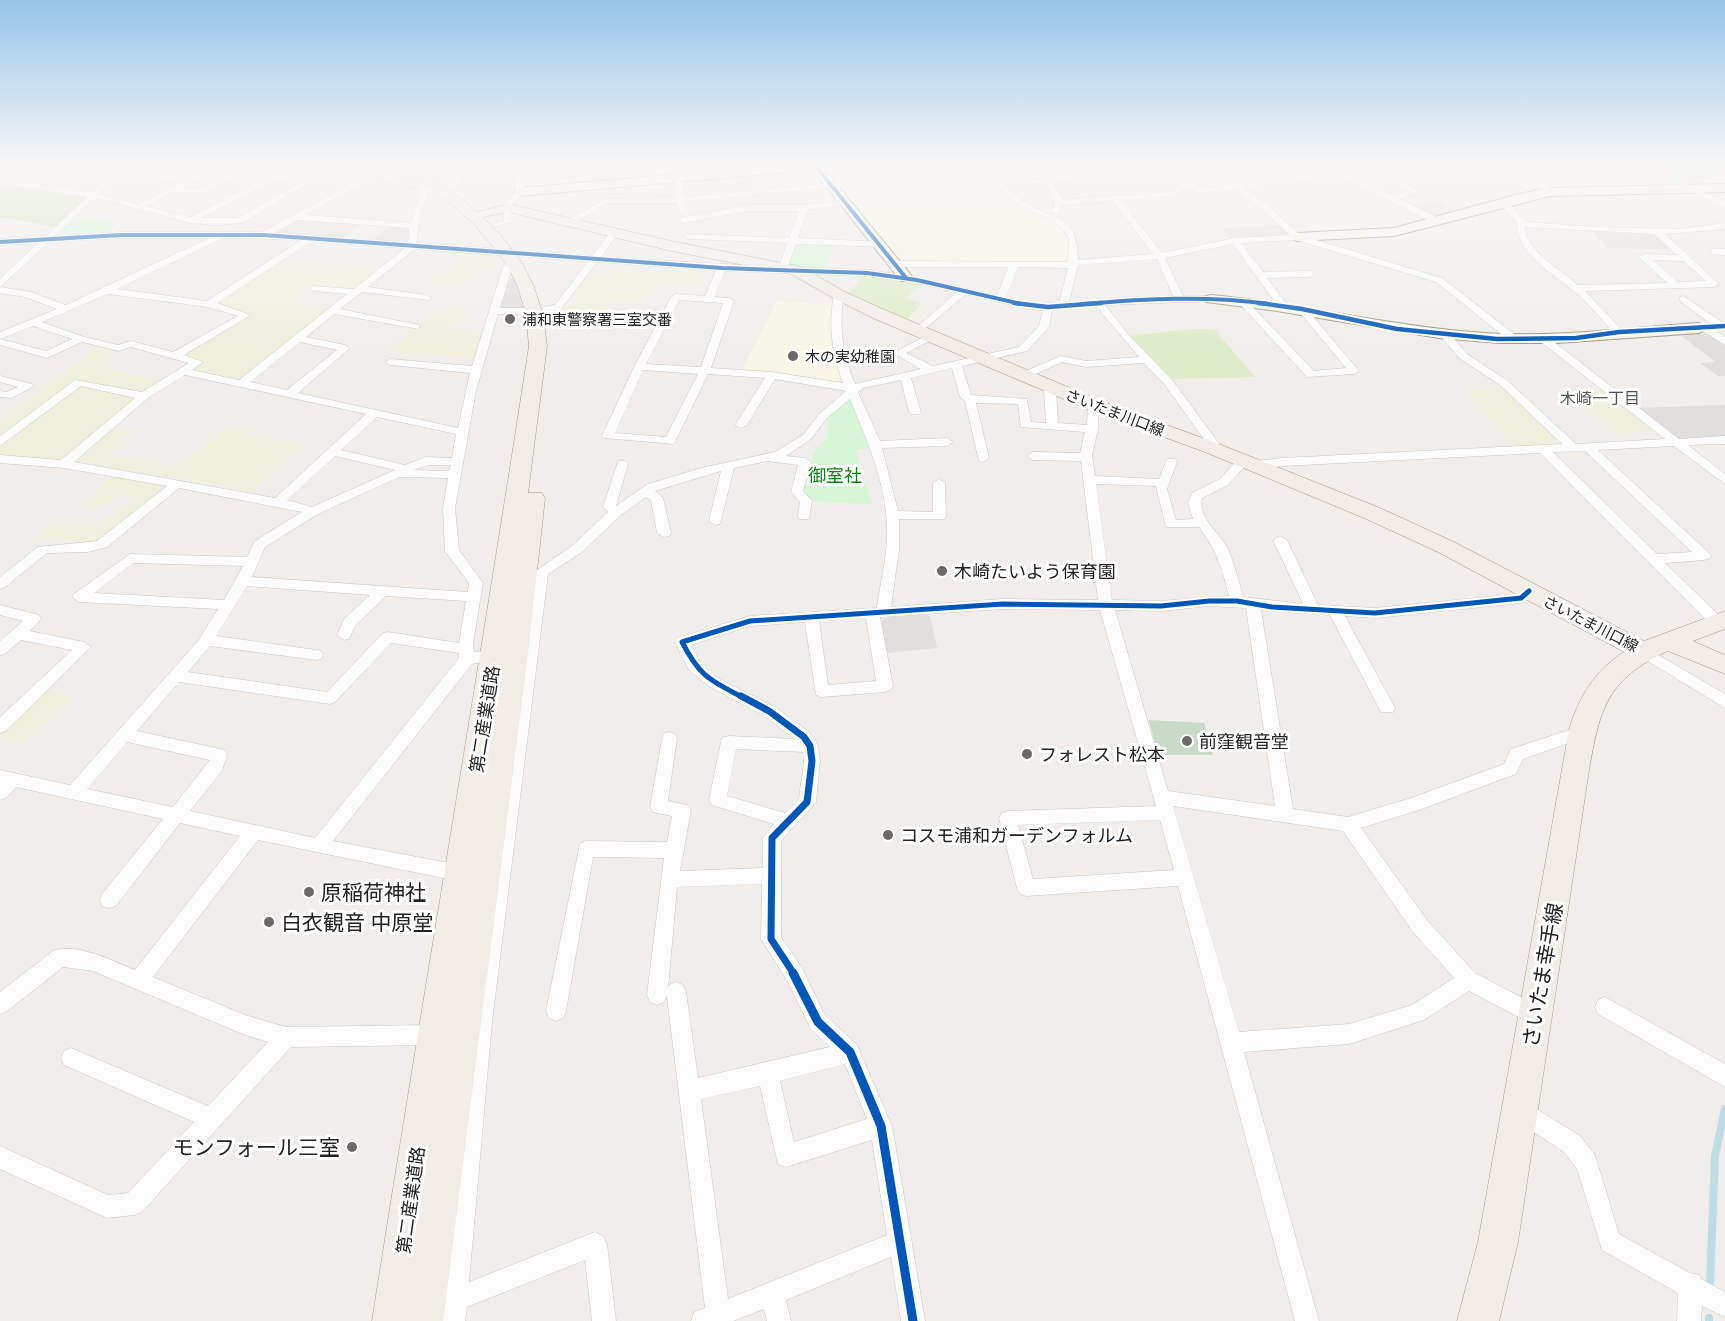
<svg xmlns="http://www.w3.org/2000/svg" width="1725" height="1321" font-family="'Noto Sans','Noto Sans JP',sans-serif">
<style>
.education{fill:#f8f6e7}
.farmland{fill:#efefde}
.grass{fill:#deecca}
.forest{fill:#ccdec0}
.cemetery{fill:#c9dac8}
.park{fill:#d9f5d8}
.parking{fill:#e0dfde}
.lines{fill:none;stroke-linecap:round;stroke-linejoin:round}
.stream{stroke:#bedce3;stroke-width:8}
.street-casing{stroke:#c9c8c6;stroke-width:1}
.secondary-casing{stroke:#9a9a81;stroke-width:2}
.primary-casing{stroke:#a79a86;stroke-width:1}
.street{fill:#fdfcfc;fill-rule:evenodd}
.secondary{fill:#f4f4ed;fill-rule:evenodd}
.primary{fill:#f2ece7;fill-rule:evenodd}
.cycleway-far4-casing{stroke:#fff;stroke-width:6}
.cycleway-far3-casing{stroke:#fff;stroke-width:8}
.cycleway-far2-casing{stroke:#fff;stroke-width:9}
.cycleway-far1-casing{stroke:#fff;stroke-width:10}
.cycleway-casing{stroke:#fff;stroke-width:13}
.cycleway-far4{stroke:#0057b8;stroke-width:4}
.cycleway-far3{stroke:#0057b8;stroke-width:4.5}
.cycleway-far2{stroke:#0057b8;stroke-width:5}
.cycleway-far1{stroke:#0057b8;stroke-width:7}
.cycleway{stroke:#0057b8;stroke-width:9}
.poi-dot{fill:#6a6968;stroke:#fff;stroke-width:2}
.labels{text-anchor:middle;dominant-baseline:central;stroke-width:6;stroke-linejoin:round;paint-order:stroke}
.far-poi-label{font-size:15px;fill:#222;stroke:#fff;text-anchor:start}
.far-street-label{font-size:15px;fill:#222;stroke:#fff}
.far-neighbourhood-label{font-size:16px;fill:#555;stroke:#fff}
.park-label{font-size:18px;fill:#0a8510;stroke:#fff}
.poi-label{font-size:18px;fill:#222;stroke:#fff;text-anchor:start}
.street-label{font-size:18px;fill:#222;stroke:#fff}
.near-poi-label{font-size:21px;fill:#222;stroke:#fff;text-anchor:start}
.near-street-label{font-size:21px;fill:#222;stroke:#fff}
</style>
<rect width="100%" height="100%" fill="#f0edea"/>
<g class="education">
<polygon points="993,184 1023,209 1054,221 1062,229 1070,245 1069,264 904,263 838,187"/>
<polygon points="777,301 834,305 832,342 842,379 836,383 742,370"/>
</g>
<g class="farmland">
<polygon points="469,252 491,253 501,263 495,269 481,269 459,285 434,283"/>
<polygon points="284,259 381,268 355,290 308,285 285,302 330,310 241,380 194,371 202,363 184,355 184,353 251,314 216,303"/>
<polygon points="621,269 662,272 666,270 706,273 700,283 657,281 642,302 611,301 606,312 560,312 566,304 573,304 580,298 571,295 587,274 615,276"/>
<polygon points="438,311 468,311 448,331 483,333 476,358 387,351"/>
<polygon points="99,347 113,352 100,366 161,382 143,393 76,379 0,437 0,420"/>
<polygon points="80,385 133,399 57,461 0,454 0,448"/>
<polygon points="1600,387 1655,431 1618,433 1562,390"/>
<polygon points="1465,390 1507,390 1559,442 1557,445 1515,446"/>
<polygon points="111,427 133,430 109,454 174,467 229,428 251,430 247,435 303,444 250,491 74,460"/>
<polygon points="111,476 165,486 96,543 37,537 47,527 98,527 138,498 123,493 96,510 82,507"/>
<polygon points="46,690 74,697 22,744 0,737"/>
</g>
<g class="grass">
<polygon points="865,275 922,284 906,298 922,304 904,322 846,296"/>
<polygon points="1193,329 1214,329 1255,377 1171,379 1127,336"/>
</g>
<polygon class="forest" points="13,184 88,196 56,227 0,217 0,189"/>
<polygon class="cemetery" points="1149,720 1204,723 1213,755 1158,755"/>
<g class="park">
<path d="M1668,165c20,0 40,0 57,10v2l-9,1 9,5v3l-32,1 -32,-12 14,-5z"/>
<polygon points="74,218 120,222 107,234 54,238"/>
<polygon points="794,242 832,244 827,270 786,266"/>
<polygon points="850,395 872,448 856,450 872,504 810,501 801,492 814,451 826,439 827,417"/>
</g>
<g class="parking">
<polygon points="1076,181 1084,194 1072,194 1076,201 1060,201 1054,182"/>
<polygon points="1438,200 1456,212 1434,217 1411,206"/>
<polygon points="296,220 361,223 342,238 274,234"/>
<polygon points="391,225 411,228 407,242 372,241"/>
<polygon points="1280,225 1289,234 1232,240 1222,228"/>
<polygon points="1592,231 1653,233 1674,250 1608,248"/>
<polygon points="514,279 524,309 504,309 500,308 509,280"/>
<polygon points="1699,330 1707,333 1725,346 1725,376 1718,376 1700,363 1716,362 1676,332"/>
<polygon points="1725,405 1725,437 1676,440 1636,408"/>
<polygon points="921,614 930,616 937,648 886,653 881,623 885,618"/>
</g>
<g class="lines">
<g class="stream">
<polyline points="1710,1283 1715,1156 1725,1109"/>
<polyline points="1709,1318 1709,1321"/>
</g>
<defs>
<g id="street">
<path d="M30,165h10l-28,15 80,12 18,-17 -46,-10h17l33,6 6,-6h9l-4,5 62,8 25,-13h10l-41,23 16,1 55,-24h11l-62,29 -27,-2 -28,14 44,11 84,-43 34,5 28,-14h10l-55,28 -4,-2 1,-2 13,-6 -23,-4 -77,39h37l43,-25 7,2 -45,28 -27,2 -25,-2 -96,-25 -40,38 66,-4h141l112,-61 4,2 -1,2 -71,40 105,8 10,-33 17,-5h3v4l-13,4 -10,33 -1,17 175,13 19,-25 3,-1 4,3 -17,24 178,10 8,-24 -98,-4 -4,-3 1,-2 103,4 10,-27h-52l-63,12 -3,-1v-4l66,-13h57l43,-5h3v4l-42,6 -10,28 84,4 4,3 -1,2 -89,-3 -8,23 79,3 50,7 80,19 11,-29h-114l-5,-3 5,-3 174,1 1,-23 -6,-10 -13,-10 -30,-12 -26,-23 -162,3 -147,15 1,7 -4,3 -4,-3 -1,-6h-70l-35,21 -7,-2 40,-23 71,-1 -4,-33h8l5,32 147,-14 159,-3 -3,-15h8l3,15 44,-1 -9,-14h8l20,35 108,-8 11,-6 -25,-21h9l22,18 31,-9 2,-9h8l-2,6 20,-6h13l-33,11 11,8 94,-12 -3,-3 4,-2 61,29 17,-5 -45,-26h10l18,10 15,-3 2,-4 5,-1 -2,-2h10l2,5 -9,2 -2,4 -15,3 22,13 -21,7 40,20v4h-6l-95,-47 -96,12 20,13 37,34 142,43 77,60v4h-8l-75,-60 -140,-42 -55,3 22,29 47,-1 5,3 -5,3 -43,1 18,24 -3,5h-6l-1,-5 -42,-58 -68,14 18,38h28l3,1v4l-109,4 23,29 45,47 47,64 -4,6h-8l-2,-3 2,-3 -43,-60 -21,-22 -58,4 -24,-5 -33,15h-8v-4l40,-17 25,5 53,-4 -43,-51 -44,4 -3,17 -22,24 -65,15 9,29 56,4 4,23 15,1 -2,-34 8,-5 6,3 -2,3 2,33 29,2 1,-20 2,-2h8v26l-6,26 3,21 64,3 8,-20h8l2,3 -10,27 9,31 17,-1 -5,-16 4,-10 28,-14 19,-21h8v6l-19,21 -26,13c-4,22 19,35 27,53 6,15 10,31 14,46l60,7 -30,-64 7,-4 7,4 31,65 57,3 142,-14 7,-6h10l2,3 -10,10 -5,2 -146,15 -30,-2 50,92 -2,4h-12l-51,-97 -69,-5 32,199 55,8 63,-19 93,-34 7,-15 71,-23 6,2 2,4 -2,4 -65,23 -7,15 -97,36 -58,18 66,92 48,53 67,35 3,7 -3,7 -7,3 -7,-3 -59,-31 -45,29 -75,24 -105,8 75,269h-24l-117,-435 -152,10 -6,-2 -3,-6 -18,-70 3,-5 6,-2 148,-5 -56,-196 -97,-1 -123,8 13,69 -3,4 -5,2 -64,5 -5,-2 -11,-73 -55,4 -59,19 9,17 18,16 57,29 35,26 8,13 2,15 -4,41 -35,39v96l21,31 23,47 32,30 35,81 33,195h-24l-10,-64 -105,43 5,21h-24l-3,-12 -31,12h-42l3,-9 11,-4 -38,-312 -3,6 -7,3 -7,-3 -3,-7 17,-137 -71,-1 -27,154 -3,7 -7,3 -7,-3 -3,-7 34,-167 6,-3 81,1 5,-26 -19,-4 -3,-5 13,-73 6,-2 6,2 2,4 -9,63 20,4 3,5 -11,61 83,-3v-30l11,-14 -62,-19 -3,-5 12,-58 2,-5 6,-1 66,3 -32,-24 -55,-29 -19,-16 -14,-28 2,-4 73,-22 127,-8c3,-24 9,-47 10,-70 2,-49 -19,-95 -37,-139l-23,19 -16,21 -25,17 19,2 6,4 -8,29 9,10 -3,18h-10l-1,-3 2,-14 -9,-10 7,-27 -30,-4 -34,7 -14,56 -5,1 -6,-4 12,-50 -66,20 8,7 8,35 -2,3 -5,1 -7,-4 -6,-33 -5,-3 -25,18 -39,37 -34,22 -56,448 -23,260 126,-50 8,4 4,8 9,77h-24l-7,-61 -118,47 -2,14h-24l31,-299 62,-450 38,-26 36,-34 -5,-5 15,-46h8l2,3 -12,42 32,-22 53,-16 74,-16 28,-17 16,-21 27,-23 -71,-12 -28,46 -6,3 -6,-3 30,-47 -57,-4 -34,70 -70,-6 -2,-2 32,-69 37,-70 5,-3 29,2 11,-26 -119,-8 -36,47 -14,3 -5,-3 2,-2 11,-2 33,-44 -173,-12 -47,38 58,8 5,3 -2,2 -67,-8 -22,17 79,16v4l-85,-15 -28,23 39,8 5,3 -52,45 160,35 12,-55 -80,-8 -5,-3 5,-3 82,7 31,-99 9,-7h6v4l-6,4 -12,40h35l5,3 -5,3h-37l-22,77 -21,117 4,42 24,33 -10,60 1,9 20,-2 5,1 2,4 -2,4 -27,5 -139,177 110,21 23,2 3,6 -3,6 -23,2 -185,-38 -105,137 92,38 41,12 148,-2 7,3 3,7 -3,7 -7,3 -143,2 -149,165 -8,3 -27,3 -107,-49v-23l108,49 20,-2 66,-71 -130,-57 -3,-7 3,-7 7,-3 137,58 60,-64 -23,-7 -152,-64 -30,-4 -56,44 -7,3v-22l53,-41c23,-9 60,10 82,19l105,-134 -60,-13 -64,83 -7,2 -7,-2 -2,-6 2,-6 61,-75 -147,-32 -10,11 -6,2v-30l70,15 128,-144 20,-32 -139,-7 -7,-5 2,-3 56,-40 117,3 8,-16 47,-29 -123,-24 -72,59 -19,5 -41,1 -42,34 -5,2v-12l38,-30 59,-6 70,-55 -103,-18 -64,-5v-8l61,5 74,-62 -54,-12 -81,60v-10l75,-56 67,12 47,-29 -58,-16 -12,4 -37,-9 -35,16 -47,-13v-13l57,-23 -32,-12 -25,-4v-6l30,5 36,13 143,-67h-88l-72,4 -49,45v-8l39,-37 -39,3v-6l45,-2 42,-40 -87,-14v-4zM120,174l59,8 -41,22 -39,-10zM1219,178l9,7 -35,6 4,2 37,-4 23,16 33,30 -55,3 -73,15 -41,-52 51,-5 19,-9zM1046,183l9,20 -3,10h6l4,-8 51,-4 40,53 -75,6c-1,-48 -21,-37 -52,-57 -8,-5 -15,-13 -22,-19zM298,220l111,8 -1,15 -134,-10zM223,238l78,2 -94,61 -90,-12zM312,241l93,7 -51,41 -43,-3v4l3,1 33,3 -108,86 -47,-10 11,-8 -19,-7 67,-40 -34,-12zM1157,259l16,37 -104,6 9,-37zM1018,267l50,1 -9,35h-31l-22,-5zM725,271l142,5 50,7 40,9 -41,36 -1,2 5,3 46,-39 62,15 15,1 -4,16 -20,21 -86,19 -27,-13 31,-16v-4l-4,-1 -40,21 28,16 -66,15c-12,-30 -17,-57 -11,-89l-5,-3 -5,3c-6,31 -2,58 9,88l-71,-11 -61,-4 23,-67 -5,-3 -15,-1zM108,294l100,13 30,9 -65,36 -42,-11 -13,4 -34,-8 -42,-15zM679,300l44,3 -22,64 -55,-3zM33,326l39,13 -26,12 -46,-12zM300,342l37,8 -50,40 -37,-8zM952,368l8,29 5,4 14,60 4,1 6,-4 -13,-55 42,1 3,23 64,5 -5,21 -47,-1 -6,4 6,4 48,1 17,139 -95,-1 -112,8 8,-57v-31h46l1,-3 -1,-33 -6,-4 -6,4v29l-35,-1 -16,-63 65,-2 6,-4 -6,-4 -67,3 -22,-49 5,-4 38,-8 8,32 2,2h8l2,-2 -10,-34zM643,370l55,4 -32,63 -51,-4zM185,375l181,39 -91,84 -201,-36 74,-64zM377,417l79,17 -4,24 -26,-1 -21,8 -64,-15zM335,456l60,14 -83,37 -25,-7zM428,465h23l-2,6 -35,-1zM399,477l49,1 -5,30 2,43 24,32 -1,9 -216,-15 13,-30 53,-33zM1096,484l60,2 10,41h33c18,24 23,41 30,69l-68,5 -49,-1zM133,563l110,3 -19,34 -130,-7zM247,586l123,9 -26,24 -7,16 7,5 5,-1 6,-13 31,-30 80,5 -7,42 -71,-11 -5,1 -56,59 -139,-20 22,-26 106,14 5,-1 2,-4 -2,-4 -5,-1 -100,-14zM1209,606l37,2 29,198 -107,-15 -53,-181 46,1zM866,618l10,63 -48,4 -9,-64zM391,643l68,10v5l-144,180 -125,-27 32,-40 5,-16 -2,-5 -88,-19 42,-49 151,22 5,-2zM127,742l83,18 -37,47 -86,-18zM736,749l67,3 1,9 -5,38 -14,14 -58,-17zM1173,806l170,25 70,101 41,46 -42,27 -63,19 -110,8zM1160,820l14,50 -141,9 -15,-54zM762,884l-1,55 27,43 23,47 19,18 -132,31 -12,-86 -3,-7 -7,-3 -7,3 -1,4 9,-102zM845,1064l22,55 -73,23 -14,-61zM760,1086l18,78 8,3 86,-27 15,95 -159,64 -27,-200z"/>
<polygon points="460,165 498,165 494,167 466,168 459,185 446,187 446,183 453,181"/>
<polygon points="515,165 523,165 523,170 571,165 598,165 523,175 524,192 511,206 512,222 494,227 494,223 504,221 504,210 501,208 516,192"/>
<polygon points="1541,165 1551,165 1540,173 1554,192 1553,194 1547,194 1531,172"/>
<path d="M1596,165c21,0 51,10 69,4l-5,-4h9l6,5 -9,4 59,28v6l-58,-29z"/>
<path d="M1500,200h6l19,22 70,5 85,2 45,-6v6l-60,5 54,50 -5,3 -129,4 39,41 -9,2c-11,-12 -23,-26 -35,-38 -22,-19 -64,-41 -63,-73l-17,-19zM1525,227l129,7 23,21 -33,-1 -5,3 28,26 -89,2c-16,-14 -52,-34 -53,-58zM1653,260l30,1 23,20 -28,1z"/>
<polygon points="1714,249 1725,249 1725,255 1711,254 1711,250"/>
<polygon points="1683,296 1725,324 1725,329 1718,329 1680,301 1680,297"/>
<polygon points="1242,298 1245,299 1314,371 1346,368 1297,309 1305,307 1359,371 1354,374 1307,377 1239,303 1237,301"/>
<polygon points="1701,326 1709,326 1725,337 1725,345 1701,330"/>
<path d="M1445,332l4,1 18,21 41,27 68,63 89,-5 -124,-97v-4h8l130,101 46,-3v8l-37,1 37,29v10l-51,-38 -76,4 111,103 2,3 -2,3 -5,1 -39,3 58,56 2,4 -2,4h-10l-173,-174 -258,13 -29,4 -2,-3 5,-6 26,-3 280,-14 -62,-59 -41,-27 -19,-23zM1585,451l107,101 -35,2 -104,-102z"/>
<polygon points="0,376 32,384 34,386 12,398 0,397 0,391 7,392 18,387 0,382"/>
<polygon points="0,605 39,615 41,619 30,631 84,642 91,647 6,731 0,733 0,717 72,650 21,640 5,654 0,655 0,641 23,621 0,615"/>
<polygon points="1643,646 1725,694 1725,708 1638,655 1636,651 1638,647"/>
<polygon points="1605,997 1725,1064 1725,1087 1598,1014 1595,1007 1598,1000"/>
<polygon points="1519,1098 1580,1136 1595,1155 1619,1234 1690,1273 1700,1275 1701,1279 1725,1292 1725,1317 1702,1306 1701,1321 1677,1321 1678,1293 1602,1250 1577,1169 1564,1152 1511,1117 1508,1109 1511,1101"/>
</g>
<g id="secondary">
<polygon points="785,165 833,165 824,169 911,275 913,278 911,281 901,281 813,170 520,196 514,192 520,188"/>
<polygon points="1725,184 1725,192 1550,196 1394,236 1297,241 1290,237 1297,233 1394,228 1523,193 1550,188"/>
<path d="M1211,295c88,8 173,30 261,37 76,7 151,-4 227,-9l8,5 -8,5 -142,10h-57l-61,-5 -162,-27 -71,-9 -2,-3 2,-3z"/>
</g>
<path id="primary" d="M336,165h22l66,17 -20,-17h15l58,47 31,-8 168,38 126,25 43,25 42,19 214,90 118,43 161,64 74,34 190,99 81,-30v18l-32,12 32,14v19l-57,-23c-61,28 -68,57 -79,119l-71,472 -19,79h-42l21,-79 91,-512c9,-32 26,-60 55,-78l-186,-100 -74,-34 -159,-66 -118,-43 -212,-90 -42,-21 -42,-24 -115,-22 -168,-40 -25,5 20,21 19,25 12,24 9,28 4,31 -19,147h14l3,5 -18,165 -84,658h-71c51,-325 107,-650 157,-975l-3,-31 -8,-28 -12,-24 -32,-39 -40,-34h-15l-81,-22z"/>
</defs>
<use href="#street" class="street-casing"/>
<use href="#secondary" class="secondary-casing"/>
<use href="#primary" class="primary-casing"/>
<use href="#street" class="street"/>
<use href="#secondary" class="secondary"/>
<use href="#primary" class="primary"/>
<defs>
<g id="cycleway-far4">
<polyline points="815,165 906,278"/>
<polyline points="0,242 121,235 264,235 722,268 867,273 917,280 1021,304"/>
<path d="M1082,304c62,-5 125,-9 187,0"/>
</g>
<g id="cycleway-far3">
<polyline points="1014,303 1048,307 1101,303"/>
<polyline points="1259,303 1302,309 1397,329 1497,339 1576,338 1619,332 1725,326"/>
</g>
<path id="cycleway-far2" d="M744,698c-34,-18 -44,-21 -62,-56l68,-21 253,-17 158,2 48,-5h28l35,6 103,6 146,-15 8,-7"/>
<polyline id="cycleway-far1" points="741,696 769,711 804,737 810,746 812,761 807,802 772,838 771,939 794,974"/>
<polyline id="cycleway" points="793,973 818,1022 850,1052 881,1126 913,1321"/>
</defs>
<use href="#cycleway-far4" class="cycleway-far4-casing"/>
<use href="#cycleway-far3" class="cycleway-far3-casing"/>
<use href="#cycleway-far2" class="cycleway-far2-casing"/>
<use href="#cycleway-far1" class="cycleway-far1-casing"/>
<use href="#cycleway" class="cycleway-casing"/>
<use href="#cycleway-far4" class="cycleway-far4"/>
<use href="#cycleway-far3" class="cycleway-far3"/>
<use href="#cycleway-far2" class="cycleway-far2"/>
<use href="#cycleway-far1" class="cycleway-far1"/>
<use href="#cycleway" class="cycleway"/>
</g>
<linearGradient id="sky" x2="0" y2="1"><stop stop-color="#97c4e6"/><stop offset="0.47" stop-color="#f8f7f6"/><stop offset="1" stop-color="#f8f7f6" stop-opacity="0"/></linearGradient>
<rect width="1725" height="350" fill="url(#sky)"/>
<g class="poi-dot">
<circle cx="510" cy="319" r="6"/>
<circle cx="793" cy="356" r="6"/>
<circle cx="942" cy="571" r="6"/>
<circle cx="1187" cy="741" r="6"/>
<circle cx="1027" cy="754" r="6"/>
<circle cx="888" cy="835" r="6"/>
<circle cx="309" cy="892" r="6"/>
<circle cx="269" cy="922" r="6"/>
<circle cx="352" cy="1147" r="6"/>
</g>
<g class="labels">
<g class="far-poi-label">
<text x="522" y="319">浦和東警察署三室交番</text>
<text x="805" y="356">木の実幼稚園</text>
</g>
<g class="far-street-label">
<text transform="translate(1115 412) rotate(21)">さいたま川口線</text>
<text transform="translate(1591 623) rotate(27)">さいたま川口線</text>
</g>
<g class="far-neighbourhood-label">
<text x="1600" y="398">木崎一丁目</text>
</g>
<g class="park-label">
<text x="835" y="475">御室社</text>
</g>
<g class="poi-label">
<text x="954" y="571">木崎たいよう保育園</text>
<text x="1199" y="741">前窪観音堂</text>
<text x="1039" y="754">フォレスト松本</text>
<text x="900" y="835">コスモ浦和ガーデンフォルム</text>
</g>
<g class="street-label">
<text transform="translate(484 719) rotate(-81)">第二産業道路</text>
<text transform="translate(410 1200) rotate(-82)">第二産業道路</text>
</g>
<g class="near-poi-label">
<text x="321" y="892">原稲荷神社</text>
<text x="281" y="922">白衣観音 中原堂</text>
<text x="340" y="1147" text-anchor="end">モンフォール三室</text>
</g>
<g class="near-street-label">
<text transform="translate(1542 975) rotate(-80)">さいたま幸手線</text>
</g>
</g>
</svg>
